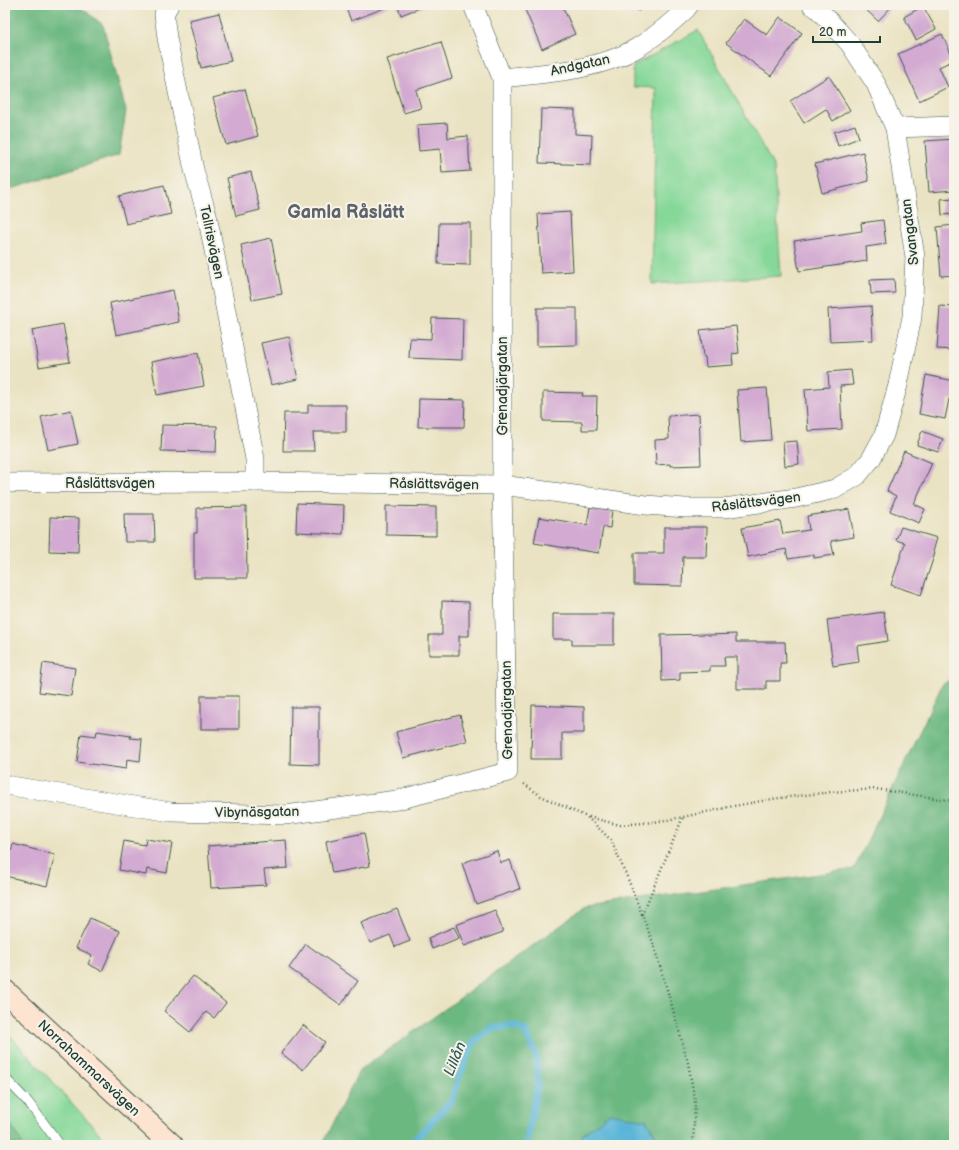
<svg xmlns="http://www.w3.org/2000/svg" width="959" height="1150" font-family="'Balsamiq Sans',sans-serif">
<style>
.green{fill:#86d899;stroke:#528a66}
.forest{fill:#6cb881;stroke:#467a5a}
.water{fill:#5ab5d8;stroke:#3c7986}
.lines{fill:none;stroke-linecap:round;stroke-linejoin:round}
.stream{stroke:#5ab5d8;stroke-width:7}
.building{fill:#d3abd2}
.lane-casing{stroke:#3d5649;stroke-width:10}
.street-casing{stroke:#3d5649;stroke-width:20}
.secondary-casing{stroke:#3d5649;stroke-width:24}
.path{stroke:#3d5649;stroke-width:2.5;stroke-dasharray:1 3;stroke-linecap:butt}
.lane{stroke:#fff;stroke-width:9}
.street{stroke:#fff;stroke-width:19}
.secondary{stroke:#fde4d1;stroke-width:22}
.labels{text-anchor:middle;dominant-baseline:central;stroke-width:4;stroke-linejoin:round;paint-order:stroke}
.street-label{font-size:14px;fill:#1f3d34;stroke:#f7f3e8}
.water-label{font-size:15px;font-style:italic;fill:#2e5b5d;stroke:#f7f3e8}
.district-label{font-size:18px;font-weight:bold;fill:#5e646b;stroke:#f7f3e8}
</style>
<rect width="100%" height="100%" fill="#f7f3e8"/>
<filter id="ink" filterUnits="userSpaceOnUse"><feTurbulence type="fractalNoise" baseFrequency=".025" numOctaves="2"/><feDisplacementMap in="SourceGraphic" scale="8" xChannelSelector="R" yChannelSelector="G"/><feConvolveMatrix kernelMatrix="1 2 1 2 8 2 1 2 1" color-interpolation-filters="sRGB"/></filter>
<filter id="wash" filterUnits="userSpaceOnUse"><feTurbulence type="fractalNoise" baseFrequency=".012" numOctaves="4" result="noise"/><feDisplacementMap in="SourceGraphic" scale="16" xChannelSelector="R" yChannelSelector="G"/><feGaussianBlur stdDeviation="0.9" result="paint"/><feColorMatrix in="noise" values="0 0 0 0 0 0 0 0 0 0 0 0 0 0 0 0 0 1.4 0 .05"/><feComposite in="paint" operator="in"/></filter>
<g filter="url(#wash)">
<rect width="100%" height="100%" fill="#eae3c3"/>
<g class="green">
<polygon points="698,30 774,167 781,276 652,284 656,88 633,87 633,66"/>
<polygon points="5,1030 6,1031 110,1145 5,1145"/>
</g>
<g class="forest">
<polygon points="5,5 78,5 103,25 126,111 119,155 5,191"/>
<polygon points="954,677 954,1145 662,1145 646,1120 582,1135 581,1145 322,1145 359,1071 585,908 854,869 942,685"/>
<polygon points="5,1115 21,1141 22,1145 5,1145"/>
</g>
<polygon class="water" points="610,1113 646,1120 662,1145 581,1145 582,1135"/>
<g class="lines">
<polyline class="stream" points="410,1145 453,1099 459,1077 473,1043 491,1028 513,1026 525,1031 536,1055 538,1083 526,1145"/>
</g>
<g id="blocks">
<g class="building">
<polygon points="345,5 392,5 351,21"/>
<polygon points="397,5 427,5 401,15"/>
<polygon points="523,5 562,5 575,34 542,49"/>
<polygon points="629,5 643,5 639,11"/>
<polygon points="861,5 893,5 878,21"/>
<polygon points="923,6 936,29 916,40 904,17"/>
<polygon points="219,13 231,61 201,68 189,20"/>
<polygon points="780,17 802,33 771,76 726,43 744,19 767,35"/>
<polygon points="942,34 954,60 939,67 948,87 919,101 898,54"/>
<polygon points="441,42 452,78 416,90 421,108 404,113 387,59"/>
<polygon points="829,76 850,110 833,121 826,109 804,123 790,101"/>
<polygon points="245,89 258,136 226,145 213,98"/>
<polygon points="541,109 575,110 575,134 592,135 591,165 539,163"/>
<polygon points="447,123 448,138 468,136 470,171 442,173 440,149 419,151 417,125"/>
<polygon points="855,125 859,138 838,146 834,132"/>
<polygon points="954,139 954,190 929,192 925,141"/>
<polygon points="863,152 869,181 822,193 815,164"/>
<polygon points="251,172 260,210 236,216 227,178"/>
<polygon points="164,185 171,214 126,224 119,196"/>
<polygon points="954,198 954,214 942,215 941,199"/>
<polygon points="570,212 573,271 541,273 538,214"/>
<polygon points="883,220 886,244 866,247 867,261 799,271 794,241 862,231 861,223"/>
<polygon points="439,223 470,223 470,265 438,264"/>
<polygon points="954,225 954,275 941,276 937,227"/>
<polygon points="271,238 282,294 252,300 241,245"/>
<polygon points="894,279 895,293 871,294 870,280"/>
<polygon points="173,290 179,322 116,335 110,303"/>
<polygon points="871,306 873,340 830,342 828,309"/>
<polygon points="940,306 954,307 954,350 937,349"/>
<polygon points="537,308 577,308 577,345 537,346"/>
<polygon points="432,318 463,319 462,360 409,358 410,338 431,339"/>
<polygon points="63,324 70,362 39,367 32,330"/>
<polygon points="736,326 739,353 732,354 733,365 706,367 705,357 703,356 700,330"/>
<polygon points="289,337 298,379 271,385 261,343"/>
<polygon points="198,353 204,386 157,395 151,362"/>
<polygon points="851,370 853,385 840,386 842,429 808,431 805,389 829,387 828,372"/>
<polygon points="926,375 954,381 954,400 949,399 945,419 919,414"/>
<polygon points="767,388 771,440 741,442 737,390"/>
<polygon points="543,392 583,393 582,396 597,396 596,430 582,430 582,422 543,421"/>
<polygon points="419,399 465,400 464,427 418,427"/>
<polygon points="308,405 346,405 346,432 313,432 314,451 283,451 284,413 308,413"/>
<polygon points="71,410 78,444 48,450 41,417"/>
<polygon points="699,414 701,465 670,466 670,464 656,465 655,440 669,439 668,416"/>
<polygon points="162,425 217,426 216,452 161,451"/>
<polygon points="922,431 943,439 938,452 917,445"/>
<polygon points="797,441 799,464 785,466 783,442"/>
<polygon points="904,451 932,463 914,504 925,509 919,523 890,511 896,496 887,491"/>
<polygon points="297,503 344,505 343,534 296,532"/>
<polygon points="386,506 436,507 436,536 386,535"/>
<polygon points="246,507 247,578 194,578 194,533 197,533 197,508"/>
<polygon points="590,507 612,510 610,528 603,527 599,553 534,543 539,517 587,525"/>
<polygon points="849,509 854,537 831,541 834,555 814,558 814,555 788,559 786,549 748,557 742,528 780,521 783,534 809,530 807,516"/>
<polygon points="124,514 154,514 155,542 125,542"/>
<polygon points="50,517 79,518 78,552 49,551"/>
<polygon points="664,527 707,527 706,557 683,557 682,586 634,585 634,553 664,553"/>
<polygon points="901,527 937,538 933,552 935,553 921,595 891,585 905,543 896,540"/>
<polygon points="442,601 469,602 469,636 459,636 459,655 429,655 429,635 442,635"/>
<polygon points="884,612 888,641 857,646 859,662 833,666 827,620"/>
<polygon points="553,614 614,614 614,645 572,645 572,639 553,639"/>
<polygon points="708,634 708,635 736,634 736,642 785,642 786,663 780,663 780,681 766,681 766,689 737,689 737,657 724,657 725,666 710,666 710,671 680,672 680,680 662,681 661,635"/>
<polygon points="43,663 75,668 71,696 39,692"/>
<rect x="201" y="696" width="38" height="33"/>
<polygon points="532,705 584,707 584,733 562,733 562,759 531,759"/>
<polygon points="291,707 319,707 319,765 290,764"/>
<polygon points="460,715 467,741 403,758 396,732"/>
<polygon points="97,731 131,736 130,738 142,739 140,761 127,759 126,769 77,762 81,734 96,736"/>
<polygon points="364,833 370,866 332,873 326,841"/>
<polygon points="146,839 172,843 167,873 147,869 146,875 119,870 124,841 145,845"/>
<polygon points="286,840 288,868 264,870 266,885 211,888 208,846"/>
<polygon points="13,844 55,855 47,886 5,876"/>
<polygon points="497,851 501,863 510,860 520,889 476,904 462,863"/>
<polygon points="397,909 410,941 395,947 390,935 370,943 361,923"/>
<polygon points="495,910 503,932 464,946 456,925"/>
<polygon points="90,918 120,931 102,971 88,964 92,955 76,948"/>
<polygon points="454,927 459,938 432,949 428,938"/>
<polygon points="306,944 358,981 341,1005 289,968"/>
<polygon points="193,976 226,1003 214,1018 206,1012 190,1032 164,1011"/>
<polygon points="303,1025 325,1042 303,1070 281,1053"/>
</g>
</g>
</g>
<g filter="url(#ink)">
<use href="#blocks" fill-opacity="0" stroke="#3d5649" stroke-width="1"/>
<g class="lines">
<defs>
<polyline id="lane" points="5,1078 28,1102 60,1145"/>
<g id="street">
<polyline points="169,5 164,14 167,38 194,170 207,215 255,459 255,482"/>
<path d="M502,78c43,-5 94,-7 133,-29 19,-11 35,-25 51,-40l3,-4"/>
<polyline points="895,128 954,126"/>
<polyline points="5,483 255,482 502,485 646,505 685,508 724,508 796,498 835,489 857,476 871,459 884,435 898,385 912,317 915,257 895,128 876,84 850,44 818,9 812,5"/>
<polyline points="5,785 171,812 285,815 397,800 508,772 502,485 502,78 473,5"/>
</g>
<polyline id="secondary" points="5,991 172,1145"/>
</defs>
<use href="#lane" class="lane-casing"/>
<use href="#street" class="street-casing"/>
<use href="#secondary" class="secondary-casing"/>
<g class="path">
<polyline points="138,5 144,10"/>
<polyline points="524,784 541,796 587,817 611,840 628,879 652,940 672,1006 688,1063 695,1101 693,1145"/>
<polyline points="589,817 620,825 654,822 683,817 729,807 772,799 831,792 876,789 954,801"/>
<polyline points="642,915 683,817"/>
</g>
<use href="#lane" class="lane"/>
<use href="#street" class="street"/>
<use href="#secondary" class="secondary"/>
</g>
</g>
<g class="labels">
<g class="street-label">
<text transform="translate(580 65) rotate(-12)">Andgatan</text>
<text transform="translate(910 232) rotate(-97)">Svangatan</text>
<text transform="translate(212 242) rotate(78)">Tallrisvägen</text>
<text transform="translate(502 386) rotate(-90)">Grenadjärgatan</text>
<text x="110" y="483">Råslättsvägen</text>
<text transform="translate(434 484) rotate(1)">Råslättsvägen</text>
<text transform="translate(756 502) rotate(-7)">Råslättsvägen</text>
<text transform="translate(507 710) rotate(-91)">Grenadjärgatan</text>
<text transform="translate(257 812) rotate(-1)">Vibynäsgatan</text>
<text transform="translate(89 1068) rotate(43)">Norrahammarsvägen</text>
</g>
<g class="water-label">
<text transform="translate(455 1059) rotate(-68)">Lillån</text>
</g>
<g class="district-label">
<text x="346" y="212">Gamla Råslätt</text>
</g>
</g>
<rect width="959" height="1150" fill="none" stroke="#f7f3e8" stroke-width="20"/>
<path d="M813 36v6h67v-6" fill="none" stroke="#1f3d34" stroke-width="2"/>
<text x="819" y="36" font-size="12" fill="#1f3d34" stroke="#f7f3e8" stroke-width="3" paint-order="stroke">20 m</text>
</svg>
